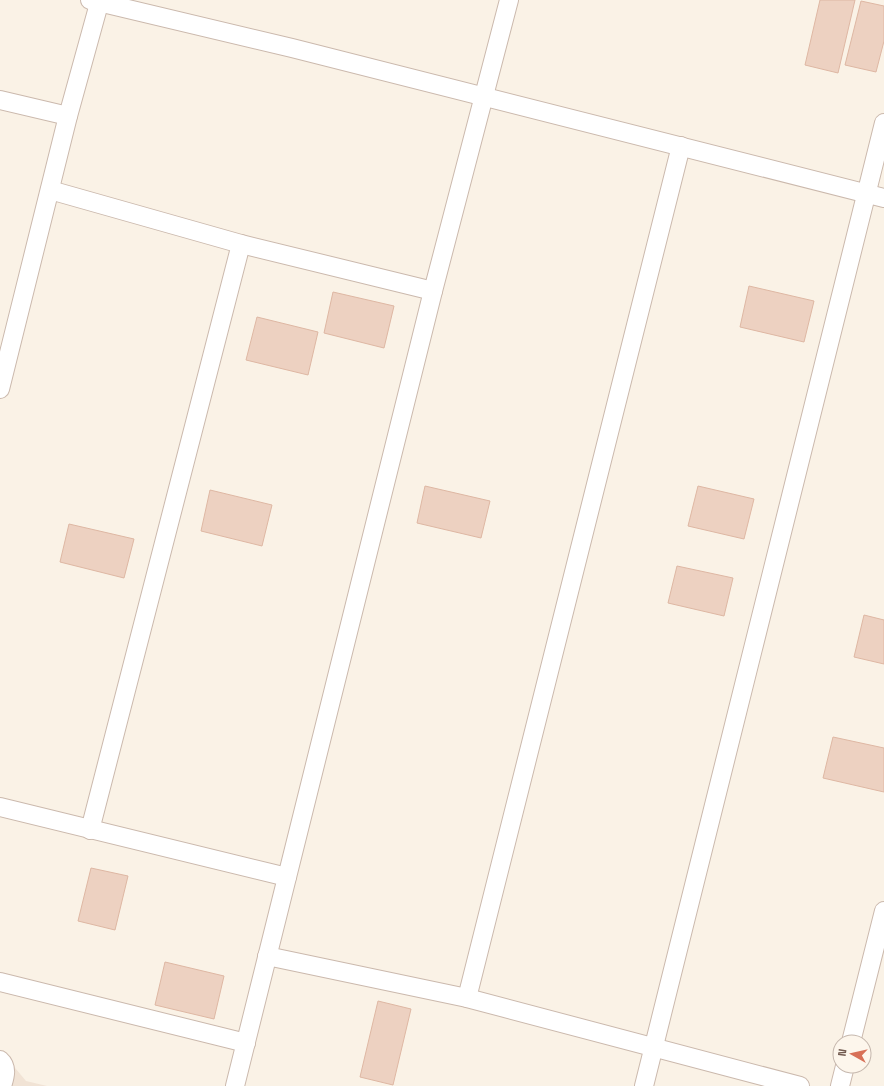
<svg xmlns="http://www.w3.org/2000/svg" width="884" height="1086" font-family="'Space Grotesk',sans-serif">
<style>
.residential{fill:#f1e3d5}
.building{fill:#edd1c1;stroke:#deb7a3}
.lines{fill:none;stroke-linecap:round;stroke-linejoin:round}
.minor-casing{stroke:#cbb9ad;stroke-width:20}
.minor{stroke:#fff;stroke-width:18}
</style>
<rect width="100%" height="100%" fill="#faf2e6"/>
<polygon class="residential" points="0,1050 26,1081 47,1086 0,1086"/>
<g class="building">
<polygon points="820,0 855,0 838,73 805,65"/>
<polygon points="861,1 884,6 884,41 876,72 845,65"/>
<polygon points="749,286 814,301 804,342 740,327"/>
<polygon points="333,292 394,306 384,348 324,333"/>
<polygon points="257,317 318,332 308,375 246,360"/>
<polygon points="425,486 490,501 481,538 417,523"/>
<polygon points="698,486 754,499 744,539 688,526"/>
<polygon points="210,490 272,505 262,546 201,531"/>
<polygon points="69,524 134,539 124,578 60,562"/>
<polygon points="677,566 733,578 724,616 668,603"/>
<polygon points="864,615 884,620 884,664 854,657"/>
<polygon points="833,737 884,748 884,792 823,778"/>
<polygon points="91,868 128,876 115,930 78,921"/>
<polygon points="165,962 224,976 214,1019 155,1005"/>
<polygon points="378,1001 411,1009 393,1085 360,1077"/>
</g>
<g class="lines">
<defs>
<g id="minor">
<polyline points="90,0 292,48 884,198"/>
<polyline points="0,100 68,116"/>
<polyline points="50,190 241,244 433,291"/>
<polyline points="0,389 68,116 100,0"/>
<polyline points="0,807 287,877"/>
<polyline points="90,830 241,244"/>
<polyline points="267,956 467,998 800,1086"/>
<polyline points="0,982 246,1043"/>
<polyline points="467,998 681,146"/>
<polyline points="851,1042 884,911"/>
<path d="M0,1060c8,7 5,17 2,26"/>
<polyline points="235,1086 433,291 509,0"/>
<polyline points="644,1086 884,123"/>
<polyline points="840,1086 845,1066"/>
</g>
</defs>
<use href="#minor" class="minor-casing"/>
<use href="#minor" class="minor"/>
</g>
<g transform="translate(852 1054) rotate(278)"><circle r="19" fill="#fdf6ec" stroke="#c5b7ad"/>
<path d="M0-3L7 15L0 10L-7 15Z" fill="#d87057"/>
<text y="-6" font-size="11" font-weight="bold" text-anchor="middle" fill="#71594e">N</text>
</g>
</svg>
